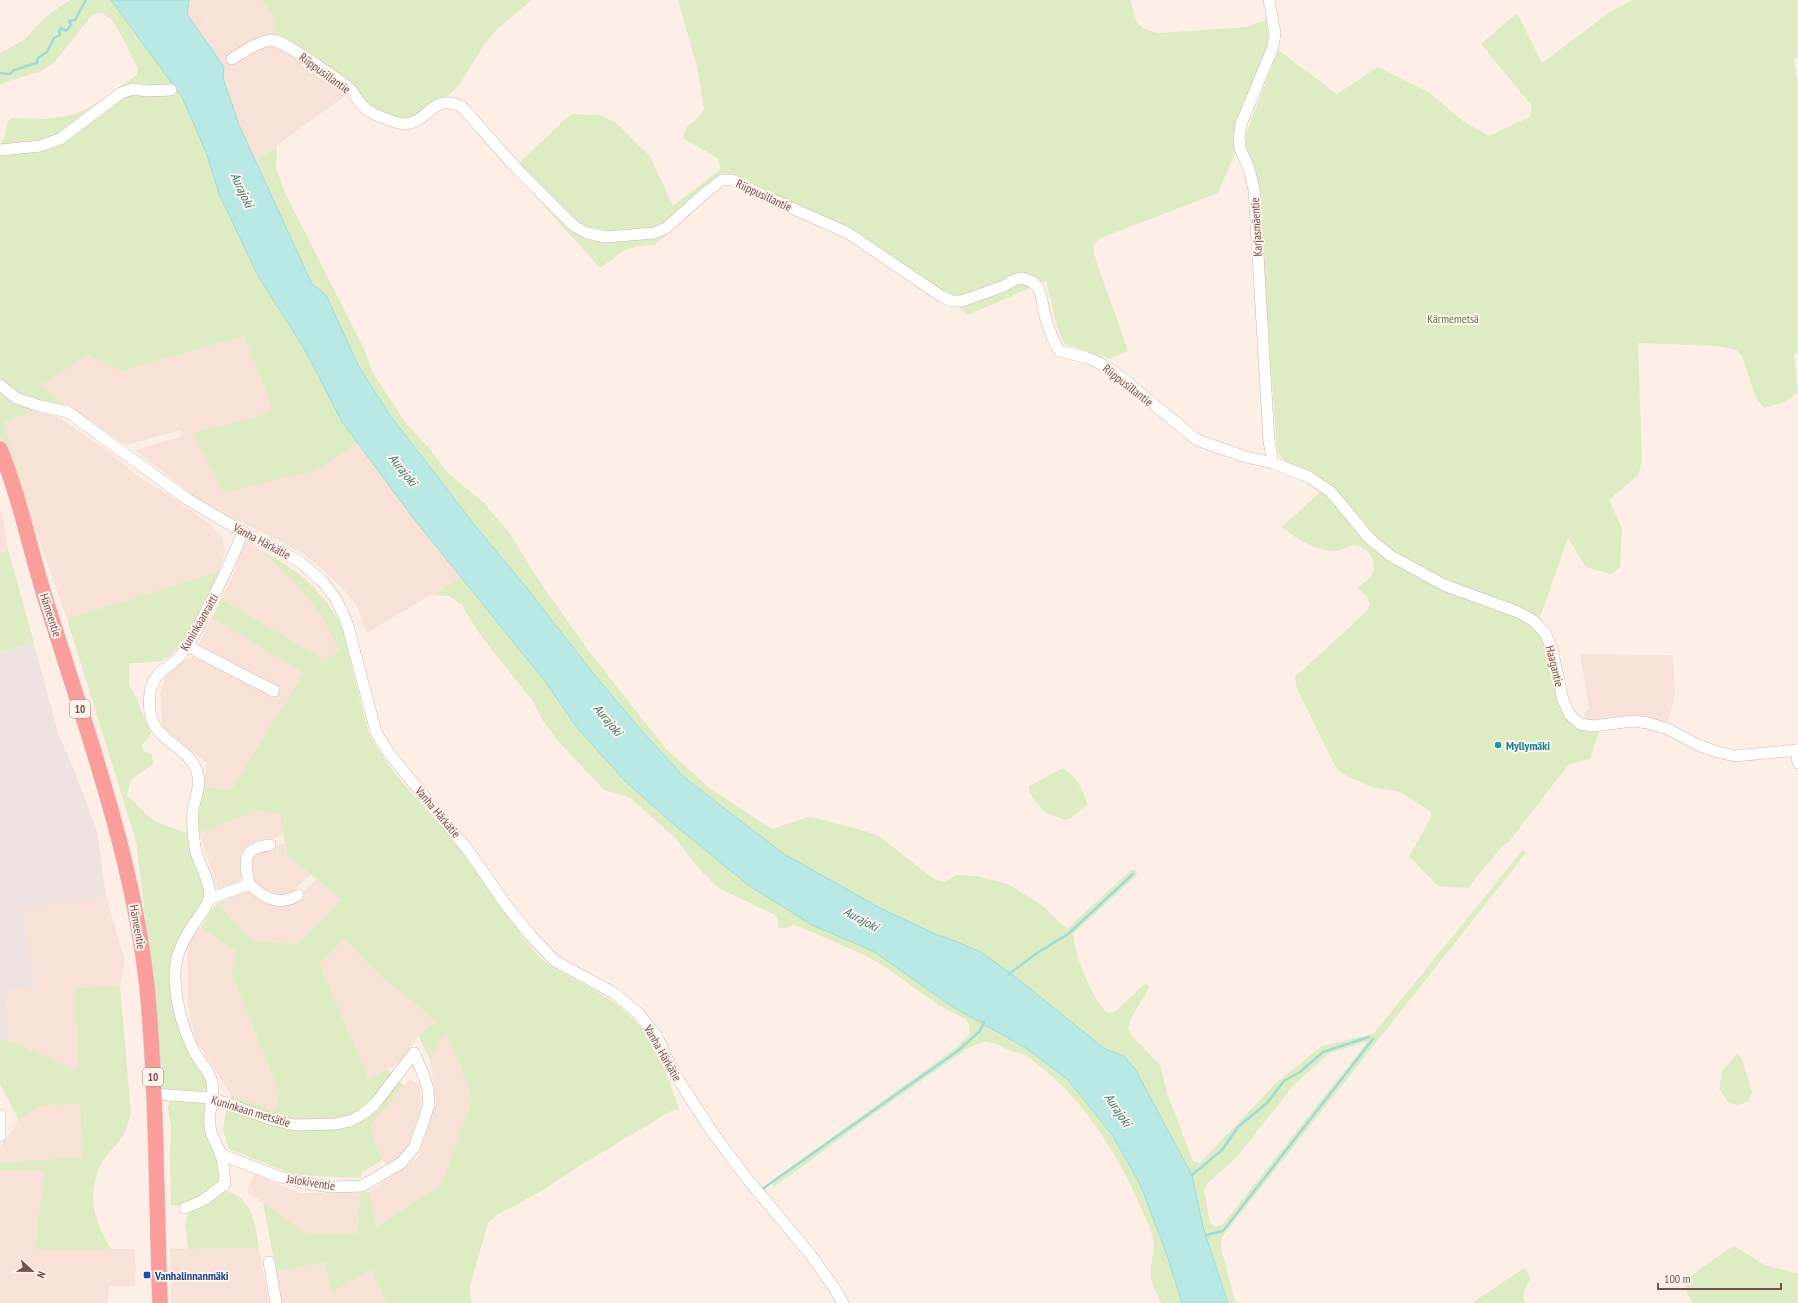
<svg xmlns="http://www.w3.org/2000/svg" width="1798" height="1303" font-family="'PT Sans Narrow',sans-serif">
<style>
.residential{fill:#f8e2d7}
.industrial{fill:#eee3e0}
.green{fill:#ddecc3;fill-rule:evenodd}
.water{fill:#b9e9e5;stroke:#9edbd7}
.lines{fill:none;stroke-linecap:round;stroke-linejoin:round}
.stream{stroke:#9edbd7;stroke-width:2.5}
.minor-casing{stroke:#d3b6ad;stroke-width:12}
.highway-casing{stroke:#d9cecc;stroke-width:16}
.minor{stroke:#fff;stroke-width:11}
.highway{stroke:#fb9d9a;stroke-width:15}
.culture-dot{fill:#0f9aa8;stroke:#fff4ed;stroke-width:1.5}
.transit-dot{fill:#1a4fb4;stroke:#fff4ed;stroke-width:1.5}
.labels{text-anchor:middle;dominant-baseline:central;stroke-width:4;stroke-linejoin:round;paint-order:stroke}
.shield{fill:#fff4ed;stroke:#a1807a;stroke-width:1}
.shield-label{font-size:11px;font-weight:bold;fill:#794f49}
.street-label{font-size:12px;fill:#794f49;stroke:#fff4ed}
.park-label{font-size:12px;fill:#5d793d;stroke:#fff4ed}
.culture-label{font-size:12px;font-weight:bold;fill:#0d838f;stroke:#fff4ed;text-anchor:start}
.transit-label{font-size:12px;font-weight:bold;fill:#164399;stroke:#fff4ed;text-anchor:start}
.water-label{font-size:13px;font-style:italic;fill:#387774;stroke:#fff4ed}
</style>
<rect width="100%" height="100%" fill="#fdefe6"/>
<g class="residential">
<polygon points="189,0 261,0 274,16 276,43 349,93 255,161 239,125 223,78 224,67 187,14"/>
<polygon points="244,336 273,410 250,419 317,470 357,443 461,577 367,633 356,605 346,592 319,566 303,554 272,537 208,507 135,450 182,436 181,430 126,445 39,386 88,355 124,371"/>
<polygon points="37,409 48,410 115,456 114,456 144,481 160,489 210,524 223,539 225,553 219,571 67,619 19,484 23,482 4,428 6,422"/>
<polygon points="0,510 3,515 8,549 0,554"/>
<polygon points="244,541 257,548 290,577 314,605 333,635 339,651 325,660 221,599 233,576"/>
<polygon points="212,618 305,673 231,790 204,787 207,763 163,728 160,694 168,670 192,657"/>
<polygon points="1580,654 1673,655 1675,694 1668,721 1663,723 1629,716 1587,722 1584,713 1589,709"/>
<polygon points="261,810 280,815 283,835 249,848 241,854 242,875 237,883 218,889 199,833"/>
<polygon points="284,843 287,855 311,874 286,897 267,892 255,883 252,877 251,858 260,852"/>
<polygon points="316,879 342,900 297,944 252,941 221,908 222,898 243,891 250,892 262,901 283,906 293,904"/>
<polygon points="106,896 125,962 120,986 75,988 78,1071 9,1040 7,990 36,988 22,908"/>
<polygon points="201,927 237,953 231,973 280,1094 275,1111 231,1095 196,1041 188,1007 187,953 191,936"/>
<polygon points="345,939 375,971 436,1022 418,1035 402,1060 369,1081 320,964"/>
<polygon points="448,1035 472,1098 442,1185 375,1226 369,1192 418,1158 436,1103 430,1060 444,1036"/>
<polygon points="410,1079 419,1085 422,1104 407,1151 386,1165 378,1153 371,1125"/>
<polygon points="80,1104 82,1159 0,1162 0,1148 19,1120 38,1106"/>
<polygon points="0,1170 44,1170 35,1249 134,1249 136,1268 135,1286 110,1286 107,1303 0,1303"/>
<polygon points="254,1174 300,1193 360,1192 358,1233 306,1233 247,1192"/>
<polygon points="259,1248 269,1303 171,1303 170,1249"/>
<polygon points="325,1262 331,1293 372,1269 386,1303 281,1303 276,1271"/>
</g>
<polygon class="industrial" points="34,643 58,733 75,772 97,831 106,896 22,909 36,988 7,990 9,1040 0,1040 0,652"/>
<g class="green">
<polygon points="70,0 111,0 175,86 170,88 126,88 112,92 137,75 138,69 124,40 112,20 102,13 98,13 92,15 54,63 41,71 0,84 0,53 25,39 44,18"/>
<polygon points="261,0 532,0 498,28 485,43 460,84 449,95 437,100 419,114 403,120 386,115 370,106 276,43 274,16"/>
<path d="M678,0h452c7,22 5,29 30,33l87,-6 19,-7 3,21 -3,15 -31,75 -1,24 -16,38 -118,45 -7,7 1,10 34,96 -18,8 -45,-15 -7,-14 -12,-49 -78,34 -24,-22 -94,-65 -118,-52 -77,69 -17,1 -13,4 -25,18 -80,-89 -1,-16 52,-49 29,1 16,8 34,33 23,50 48,-37 -4,-11 -34,-20 4,-12 11,-8 6,-9 -7,-42z"/>
<path d="M1632,0h166v57l-4,2 4,29v263l-4,4 4,37 -14,10 -20,6 -8,-10 -14,-42 -6,-6 -18,-4 -80,-3 4,119 -4,13 -29,25 13,28 -2,40 -9,6 -25,-7 -18,-29 -32,90 6,8 39,92 18,4 -9,27 -21,5 -61,79 -5,2 -35,43 -30,-2 -29,-30 22,-38v-6l-30,-20 -29,-5 -23,-10 -9,-5 -6,-8 -37,-75 -2,-12 71,-65 4,-8 -4,-9 -9,-7c4,-3 8,-6 12,-9 11,-12 2,-28 -10,-33 -8,-3 -14,4 -21,5 -21,1 -41,-11 -56,-24l37,-34 7,-11 -13,-8 -28,-12 -8,-11 -19,-270 -12,-33v-14l32,-84 59,44 41,-27 52,26 33,28 26,15 41,-19 2,-11 -51,-62 36,-31 25,50 67,-50z"/>
<path d="M178,90l4,7 24,55 14,44 38,80 47,74 37,72 15,21 -40,27 -93,22 -31,-59 57,-14 23,-9 -29,-74 -121,35 -35,-16 -48,31 29,21c-23,-6 -57,-6 -69,-29v-234c8,-10 4,-16 10,-26l34,1 23,-3 18,-6 19,-12 18,-4 48,-1z"/>
<path d="M277,146l-1,22 9,25 79,156 9,24 33,50 23,25 19,25 36,30 24,28 30,48 50,71 78,99 46,41 60,39 36,-12 7,1 50,13 14,5 56,44 10,2 11,-7 20,1 32,8 36,23 18,18 6,3 63,-58h5l1,5 -63,58c-3,16 20,71 34,80l6,-1 31,-28 5,2 -20,34 -2,8 3,7 29,30 7,28 26,68 7,2 76,-80 46,-37 51,-12 150,-184 3,3 -304,384 -1,12 15,54h-8l-25,-76 -11,-52 -68,-119 -19,-7 -45,-37 -81,-61 -34,-14 -8,-2 -57,-27 -96,-54 -99,-76 -44,-48 -48,-57 -67,-86 -49,-59 -88,-114 -31,-49 -32,-70 -14,-11 -57,-123zM1368,1041l-145,183 -8,3 -5,-5 -6,-32 4,-7 28,-25 57,-72 35,-32z"/>
<polygon points="0,394 14,403 37,409 6,422 4,428 23,482 19,484 0,437"/>
<path d="M257,548c35,18 68,42 85,80 4,10 5,22 8,32 6,24 12,47 18,71 19,41 60,78 89,114 20,26 37,53 57,79 8,12 17,25 28,35 18,15 38,22 57,34 51,30 62,63 80,116l-8,2 -90,54 -43,28 -41,22 -9,8 -18,63v12l3,5h-87l-14,-34 -41,24 -6,-31 -49,9 -13,-68 43,30h52l2,-41h9l7,34 66,-41 30,-87 -24,-63 -4,1 -14,24 -12,-25 18,-13 -61,-51 -30,-32 -25,25 49,116 18,-11 17,17 -33,39 7,28 5,7 -21,12 -1,6 -66,-3 -66,-26 -6,-19 3,-20 5,-15 44,16 5,-17 -49,-121 6,-20 -36,-26 9,-15 12,-14 -1,10 31,33 45,3 45,-44 -55,-45 -7,-40 -19,-5 -62,23 -2,-10 7,-36 27,3 73,-117 -92,-55 9,-19 104,61 14,-9c-16,-42 -48,-74 -82,-103z"/>
<polygon points="8,549 34,643 0,652 0,554"/>
<path d="M219,571c-10,23 -34,79 -57,90 -4,1 -24,2 -31,2l-2,3v19l5,8 17,41 -9,11 1,6 8,3 3,9 -23,17 -4,16 27,25 35,13 15,50 1,14 -34,81 38,103v6c-6,5 -36,6 -44,3 -2,0 -3,-2 -5,-4l-11,-139 -13,-107 -69,-222z"/>
<path d="M461,577l83,103 34,49 47,52 46,41 141,103 61,26 80,56 73,41 42,32 45,56 27,48 26,68 16,51h-21c-5,-11 -12,-22 -10,-34 0,-8 3,-16 3,-24 -1,-12 -8,-26 -13,-37 -25,-58 -61,-114 -113,-151 -6,-4 -15,-5 -22,-8 -9,-4 -16,-9 -26,-6 -14,4 -36,23 -49,31 -53,36 -105,75 -157,113l-3,-6 185,-133 14,-15 -1,-9 -3,-5 -26,-13 -58,-41 -18,-10 -66,-29 -5,-1 -6,3h-7l-2,-2v-8l-3,-3 -58,-28 -16,-16 -26,-33 -42,-38 -7,-4 -22,-6 -44,-47 -17,-22 -11,-21 -51,-64 -20,-32 -12,-8 -17,-1z"/>
<path d="M1063,768c12,7 22,24 24,37l-16,13 -6,2 -20,-8 -16,-19v-7z"/>
<path d="M120,986l11,128c-2,6 -4,12 -6,18 -5,10 -15,18 -21,27 -19,32 -11,60 7,90h-76l9,-79h-44v-8l82,-4 -2,-54 -42,2 -19,14 -19,-36v-44h9l69,31 -3,-83z"/>
<polygon points="1737,1053 1742,1059 1752,1092 1749,1101 1739,1105 1729,1103 1719,1089 1722,1072"/>
<polygon points="193,1099 206,1101 218,1153 221,1182 186,1206 171,1205 170,1155 171,1127 168,1108 170,1100 184,1100 185,1102 191,1103"/>
<path d="M225,1191c28,6 30,33 34,57l-71,1 -3,-25 4,-12 28,-15z"/>
<path d="M1734,1246l31,19 33,9v29h-106c-2,-6 -8,-14 -7,-20 2,-6 41,-33 49,-37z"/>
<path d="M1524,1268l7,10c-5,8 -9,15 -6,25h-53z"/>
</g>
<polygon class="water" points="111,0 189,0 187,14 224,67 223,78 239,125 312,284 326,295 358,365 389,414 477,528 526,587 593,673 641,730 685,778 784,854 880,908 937,935 945,937 979,951 1013,975 1105,1049 1124,1056 1135,1069 1192,1175 1203,1227 1228,1303 1182,1303 1166,1252 1140,1184 1113,1136 1068,1080 1026,1048 953,1007 873,951 812,925 748,885 671,822 625,781 578,729 544,680 414,519 342,422 305,350 258,276 220,196 206,152 182,97"/>
<g class="lines">
<g class="stream">
<polyline points="0,73 10,74 14,70 37,63 38,58 47,52 54,38 60,35 59,31 61,28 66,31 71,25 69,21 75,20 86,0"/>
<polyline points="1009,974 1037,953 1068,934 1133,874"/>
<polyline points="1192,1175 1222,1150 1238,1127 1267,1103 1284,1081 1300,1072 1323,1052 1369,1037"/>
<polyline points="761,1190 959,1050 980,1031 984,1022"/>
<polyline points="1206,1235 1223,1231 1373,1039"/>
</g>
<defs>
<g id="minor">
<polyline points="1269,0 1275,33 1273,47 1241,124 1239,138 1240,148 1249,169 1254,189 1269,441 1273,463"/>
<path d="M232,59c12,-7 30,-21 44,-18 10,2 69,42 76,50 4,5 6,11 11,15 4,5 15,10 21,12 5,2 15,6 21,6 24,-2 28,-32 57,-17l55,62 57,57 13,7 19,4 48,-4 12,-5 39,-35 17,-13h10l30,15 86,38 93,63 10,5h11l42,-15 10,-6 8,-2 9,3 7,6 3,9 4,20 7,21 7,14c24,5 37,8 57,22l81,67 49,17 27,6 36,14 22,15 39,47 21,17 53,29 74,27 16,9 11,12 7,16 11,51 7,15 10,9 13,2 40,-5 15,2 20,6 30,16 19,7 18,4 63,-6"/>
<polyline points="0,150 40,146 60,139 121,93 133,89 148,91 171,90"/>
<polyline points="0,385 16,398 40,406 68,412 187,499 243,532 299,561 323,582 336,599 347,623 376,732 388,752 468,850 506,905 531,936 555,961 614,993 638,1013 657,1037 673,1071 710,1129 745,1176 810,1254 833,1286 843,1303"/>
<polyline points="187,646 274,691"/>
<polyline points="1796,750 1798,763"/>
<path d="M270,845c-28,3 -26,16 -21,39 15,14 31,23 49,11"/>
<polyline points="209,899 249,884"/>
<polyline points="154,1094 211,1098 273,1120 295,1125 335,1124 350,1121 363,1114 375,1104 414,1053"/>
<polyline points="0,1115 0,1136"/>
<polyline points="220,1154 277,1176 304,1183 332,1187 362,1186 401,1163 414,1148 429,1105 428,1090 424,1076 414,1053"/>
<path d="M185,1208l17,-7 23,-17c-1,-10 -1,-22 -5,-32 -4,-9 -10,-17 -10,-27 -2,-13 5,-33 2,-43 -2,-11 -13,-20 -18,-31 -11,-22 -18,-48 -19,-73 -1,-22 9,-40 21,-57 4,-7 11,-14 13,-22 4,-17 -12,-35 -14,-52 -2,-11 -3,-24 -2,-36 1,-11 8,-24 5,-35 -7,-36 -55,-30 -48,-83 3,-22 19,-24 31,-38 10,-13 18,-29 25,-44 14,-26 26,-52 37,-79"/>
<polyline points="269,1262 276,1303"/>
</g>
<path id="highway" d="M0,449c20,49 30,101 46,152 15,46 29,92 44,138 25,81 48,163 57,248 10,105 9,211 13,316"/>
</defs>
<use href="#minor" class="minor-casing"/>
<use href="#highway" class="highway-casing"/>
<use href="#minor" class="minor"/>
<use href="#highway" class="highway"/>
</g>
<circle class="culture-dot" cx="1498" cy="745" r="4"/>
<rect class="transit-dot" x="143" y="1271" width="8" height="8" rx="2"/>
<g class="labels">
<g class="shield">
<rect x="70" y="700" width="20" height="18" rx="3"/>
<rect x="143" y="1068" width="20" height="18" rx="3"/>
</g>
<g class="shield-label">
<text x="80" y="709">10</text>
<text x="153" y="1077">10</text>
</g>
<g class="street-label">
<text transform="translate(325 73) rotate(36)">Riippusillantie</text>
<text transform="translate(764 195) rotate(25)">Riippusillantie</text>
<text transform="translate(1256 227) rotate(-93)">Karjasmäentie</text>
<text transform="translate(1128 385) rotate(38)">Riippusillantie</text>
<text transform="translate(262 541) rotate(28)">Vanha Härkätie</text>
<text transform="translate(51 615) rotate(72)">Hämeentie</text>
<text transform="translate(199 622) rotate(-60)">Kuninkaanraitti</text>
<text transform="translate(1555 666) rotate(76)">Haagantie</text>
<text transform="translate(438 812) rotate(50)">Vanha Härkätie</text>
<text transform="translate(138 927) rotate(80)">Hämeentie</text>
<text transform="translate(663 1053) rotate(60)">Vanha Härkätie</text>
<text transform="translate(251 1111) rotate(17)">Kuninkaan metsätie</text>
<text transform="translate(311 1182) rotate(9)">Jalokiventie</text>
</g>
<g class="park-label">
<text x="1453" y="318">Kärmemetsä</text>
</g>
<g class="culture-label">
<text x="1506" y="745">Myllymäki</text>
</g>
<g class="transit-label">
<text x="155" y="1275">Vanhalinnanmäki</text>
</g>
<g class="water-label">
<text transform="translate(242 190) rotate(65)">Aurajoki</text>
<text transform="translate(403 470) rotate(52)">Aurajoki</text>
<text transform="translate(608 720) rotate(50)">Aurajoki</text>
<text transform="translate(861 919) rotate(29)">Aurajoki</text>
<text transform="translate(1118 1110) rotate(56)">Aurajoki</text>
</g>
</g>
<g transform="translate(32 1271) rotate(112)" stroke="#fff4ed" stroke-width="3" paint-order="stroke">
<path d="M0-3L7 15L0 10L-7 15Z" fill="#794f49"/>
<text y="-6" font-size="11" font-weight="bold" text-anchor="middle" fill="#794f49">N</text>
</g>
<path d="M1658 1283v6h123v-6" fill="none" stroke="#794f49" stroke-width="2"/>
<text x="1664" y="1283" font-size="12" fill="#794f49" stroke="#fff4ed" stroke-width="3" paint-order="stroke">100 m</text>
</svg>
